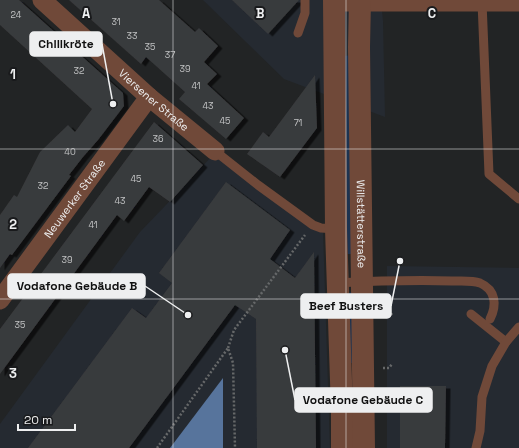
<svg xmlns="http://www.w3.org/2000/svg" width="519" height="448" font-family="'Space Grotesk',sans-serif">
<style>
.built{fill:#252a31}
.green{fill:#1d3350}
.water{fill:#57749c}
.building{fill:#393a3c;filter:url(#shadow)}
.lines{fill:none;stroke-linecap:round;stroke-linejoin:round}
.path{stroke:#666869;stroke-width:2.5;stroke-dasharray:2 2;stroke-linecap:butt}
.service{stroke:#704939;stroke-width:9}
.minor{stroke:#704939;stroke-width:19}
.tertiary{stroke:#704939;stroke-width:22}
.grid{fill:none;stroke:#eeeff0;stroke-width:1;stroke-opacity:0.55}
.labels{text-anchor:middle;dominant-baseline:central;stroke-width:4;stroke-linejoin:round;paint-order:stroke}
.number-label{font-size:9px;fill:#c1c2c3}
.street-label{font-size:11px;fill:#eeeff0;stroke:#191a1c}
.grid-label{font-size:13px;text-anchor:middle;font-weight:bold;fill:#eeeff0;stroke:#191a1c;stroke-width:4;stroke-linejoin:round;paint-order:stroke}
.leader{fill:none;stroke:#eeeff0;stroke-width:1.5}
.callout-dot{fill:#eeeff0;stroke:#191a1c;stroke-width:1.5}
.callout{fill:#eeeff0;stroke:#eeeff0;stroke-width:1.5}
.callout-label{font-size:12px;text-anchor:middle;font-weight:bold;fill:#111}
</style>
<defs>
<filter id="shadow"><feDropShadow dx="4.5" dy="2.5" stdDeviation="0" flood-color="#0009"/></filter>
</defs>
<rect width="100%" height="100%" fill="#222425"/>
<g class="built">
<polygon points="203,0 381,0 383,21 385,117 284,79"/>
<polygon points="213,155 323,231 330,448 0,448 0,424 140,232 165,206"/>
<polygon points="387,266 519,268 519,448 387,448"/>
</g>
<g class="green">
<polygon points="352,55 352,254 347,254 344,56"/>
<polygon points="352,292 355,363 346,363 348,293"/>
</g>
<polygon class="water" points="223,378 223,448 170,448"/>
<g class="building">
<polygon points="0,0 19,0 123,93 124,106 98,140 83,157 69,175 71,176 12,255 10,254 0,268 0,215 14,195 17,197 40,152 68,125 75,132 92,109 0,25"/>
<polygon points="69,0 159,0 195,32 199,28 218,46 204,62 217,74 207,84 244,118 226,139 179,99 185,92 146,57 141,64"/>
<polygon points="232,0 299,0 268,34"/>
<polygon points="315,75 317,128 280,177 247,154 263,132 269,137"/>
<polygon points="154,122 203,165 170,202 149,187 124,221 117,215 0,374 0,329"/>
<polygon points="226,182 290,230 270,259 295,278 314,252 316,448 257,448 256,319 235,305 129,448 28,448 132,308 146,318 172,283 159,273"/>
<polygon points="400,386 446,386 445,448 400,448"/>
</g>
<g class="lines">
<g class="path">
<polyline points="381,310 389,310 392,315"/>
<polyline points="228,348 234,330 305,235"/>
<polyline points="383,368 389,368 392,364"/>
<polyline points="157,448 228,348 233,363 235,448"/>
</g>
<g class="service">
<polyline points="482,2 489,174 519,199"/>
<polyline points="298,33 305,13 305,0"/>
<polyline points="215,151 258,185 313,225 321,228 336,229"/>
<path d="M338,283c38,-2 76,-3 114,-2 9,0 20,-1 28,2 16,7 17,22 10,36"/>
<polyline points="471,314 506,342"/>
<polyline points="476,448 480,431 482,397 492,366 506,342 519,327"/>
</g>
<g class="minor">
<path id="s1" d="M42,0l107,97 66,54"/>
<polyline points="335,2 519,2"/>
<path id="s2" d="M0,300l149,-203"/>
</g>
<g class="tertiary">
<polyline points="334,0 336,229 342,411 342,448"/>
<path id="s3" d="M360,0l-1,47 5,401"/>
</g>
</g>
<path class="grid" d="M173,0v448M346,0v448M0,149h519M0,299h519"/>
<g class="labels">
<g class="number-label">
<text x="16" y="15">24</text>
<text x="116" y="22">31</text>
<text x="132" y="36">33</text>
<text x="150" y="47">35</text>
<text x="170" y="55">37</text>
<text x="185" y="69">39</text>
<text x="79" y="71">32</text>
<text x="196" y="86">41</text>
<text x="208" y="106">43</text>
<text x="225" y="121">45</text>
<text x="298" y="123">71</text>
<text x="158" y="139">36</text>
<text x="70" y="152">40</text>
<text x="136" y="179">45</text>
<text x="43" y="186">32</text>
<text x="120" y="201">43</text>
<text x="93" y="225">41</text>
<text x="67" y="260">39</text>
<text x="20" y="325">35</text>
</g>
<g class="street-label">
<text stroke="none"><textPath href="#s1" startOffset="150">Viersener Straße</textPath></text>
<text stroke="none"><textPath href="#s2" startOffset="126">Neuwerker Straße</textPath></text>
<text stroke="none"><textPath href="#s3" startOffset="224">Willstätterstraße</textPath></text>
</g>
</g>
<g class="grid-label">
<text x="86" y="18">A</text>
<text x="260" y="18">B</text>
<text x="432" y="18">C</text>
<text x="13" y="79">1</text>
<text x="13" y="229">2</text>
<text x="13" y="378">3</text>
</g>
<path class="leader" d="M113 104L102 44M188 315L145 286M400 261L391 306M285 350L295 400"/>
<g class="callout-dot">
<circle cx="113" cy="104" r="4"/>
<circle cx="188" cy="315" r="4"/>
<circle cx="400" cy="261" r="4"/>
<circle cx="285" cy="350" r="4"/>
</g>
<g class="callout">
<rect x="30" y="32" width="72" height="24" rx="4"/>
<rect x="8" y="274" width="137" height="24" rx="4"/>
<rect x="301" y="294" width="90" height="24" rx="4"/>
<rect x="295" y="388" width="137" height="24" rx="4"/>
</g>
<g class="callout-label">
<text x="66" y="48">Chillkröte</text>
<text x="77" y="290">Vodafone Gebäude B</text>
<text x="346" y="310">Beef Busters</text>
<text x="363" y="404">Vodafone Gebäude C</text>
</g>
<path d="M18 424v6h57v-6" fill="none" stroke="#eeeff0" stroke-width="2"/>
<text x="24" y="424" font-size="12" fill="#eeeff0" stroke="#191a1c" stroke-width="3" paint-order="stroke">20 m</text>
</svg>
